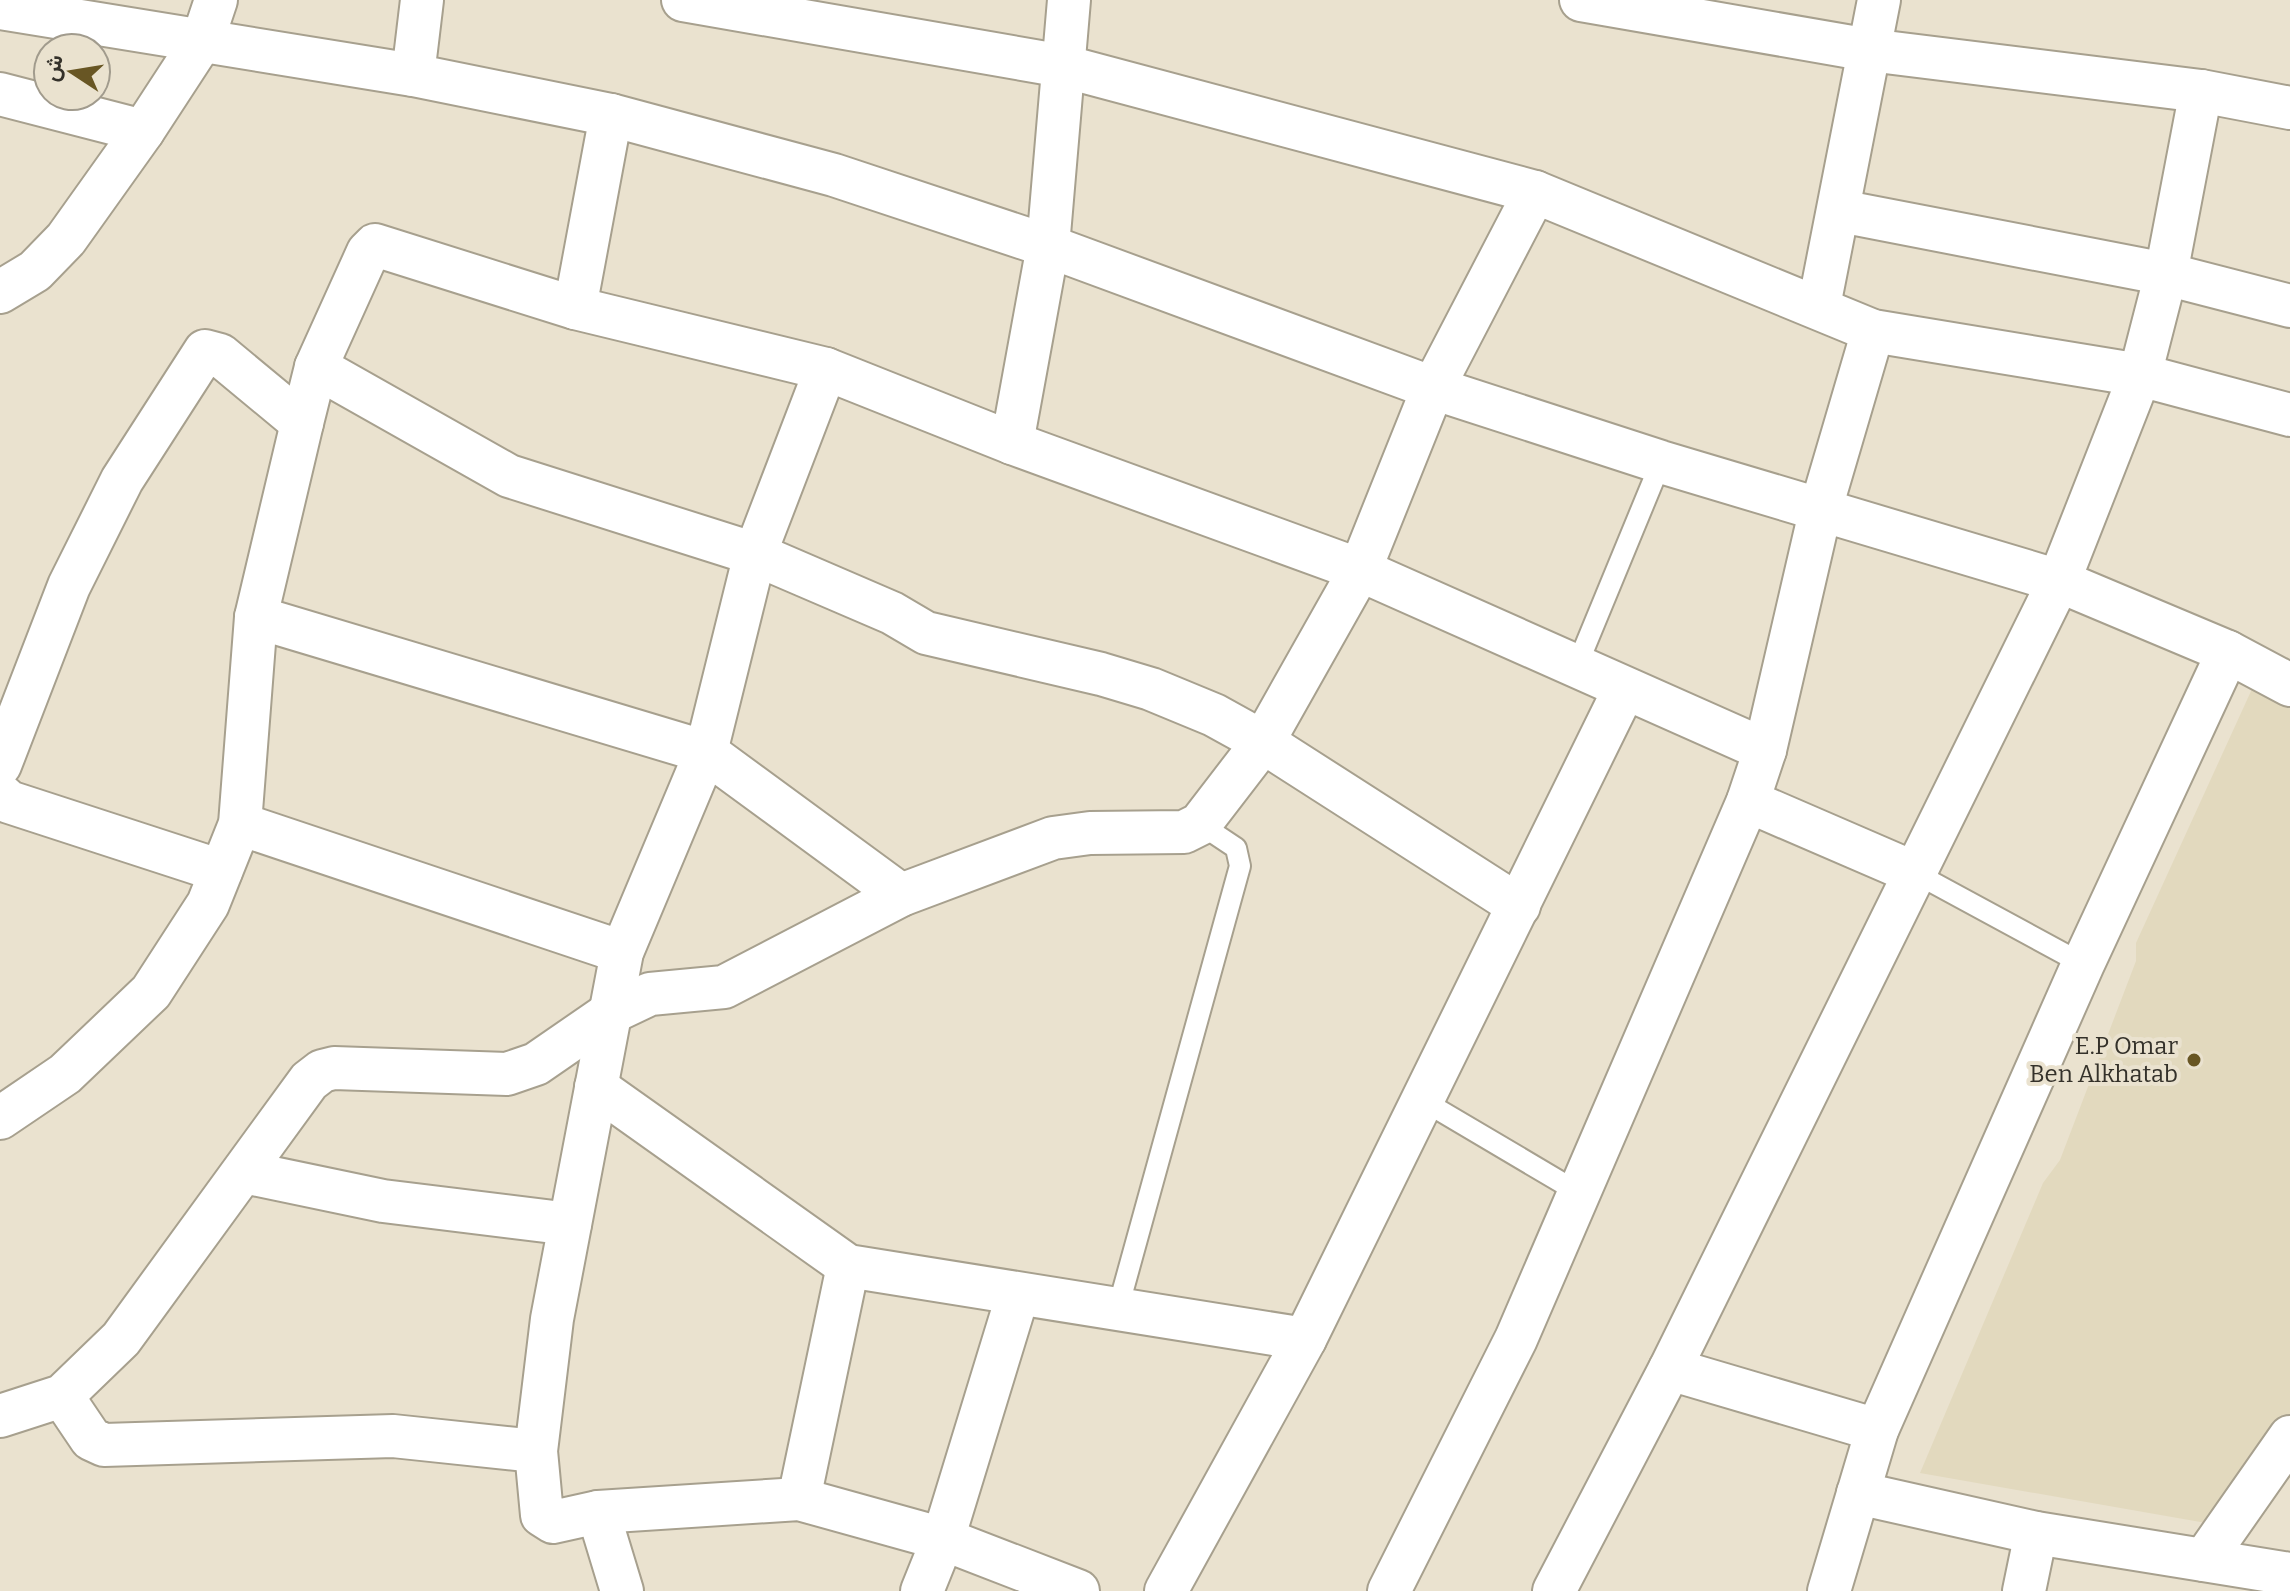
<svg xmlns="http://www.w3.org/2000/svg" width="2290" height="1591" font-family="Bitter,Vazirmatn,serif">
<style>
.built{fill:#e2d9be}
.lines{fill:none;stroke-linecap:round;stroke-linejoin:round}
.lane-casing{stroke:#a7a08e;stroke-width:24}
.street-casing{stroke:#a7a08e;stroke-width:46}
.lane{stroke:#fff;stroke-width:20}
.street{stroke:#fff;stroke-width:42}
.poi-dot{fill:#685624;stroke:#eae2cf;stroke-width:3}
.labels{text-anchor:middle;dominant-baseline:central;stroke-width:8;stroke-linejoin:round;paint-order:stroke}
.poi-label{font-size:24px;fill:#34312a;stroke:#eae2cf;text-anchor:end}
</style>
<rect width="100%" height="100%" fill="#eae2cf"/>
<polygon class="built" points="2257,678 2290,692 2290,1436 2229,1527 1920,1473 2043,1183 2060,1160 2136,961 2136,943"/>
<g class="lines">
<defs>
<g id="lane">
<polyline points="1576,668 1661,462"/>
<polyline points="1917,874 2083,964"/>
<polyline points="1422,1100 1581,1194"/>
<polyline points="1118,1308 1240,866 1236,848 1200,824"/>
</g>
<g id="street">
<polyline points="683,0 1063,66 1535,192 1873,331 2140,375 2290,415"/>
<polyline points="1581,0 1869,50 2201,91 2290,108"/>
<polyline points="0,8 413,75 611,115 834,175 1048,246 1433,388 1661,462 2059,581 2228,652 2290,685"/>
<polyline points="413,75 422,0"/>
<polyline points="0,94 143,131"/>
<polyline points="1840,211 2166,274 2290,306"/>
<polyline points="0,292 35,271 66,239 143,131 203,39 216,0"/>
<polyline points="1819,306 1879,0"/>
<polyline points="575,308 611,115"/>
<polyline points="316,367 509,476 755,554 892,613 926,633 1101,674 1151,689 1214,715 1263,742 1519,906"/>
<polyline points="826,369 755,554 706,752 622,952 552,1319 536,1451 542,1515 553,1522 598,1512 799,1499 943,1539 1078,1591"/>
<polyline points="1012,443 1048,246 1069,0"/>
<polyline points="256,617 706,752 901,895"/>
<polyline points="0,765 69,586 122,480 205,351 220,355 302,423"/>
<polyline points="0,794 9,802 221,871"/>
<polyline points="1748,801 1917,874"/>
<polyline points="240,824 622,952"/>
<polyline points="596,1087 848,1266 1305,1339"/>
<polyline points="0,1118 65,1074 151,992 208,904 240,824 256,617 302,423 316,367 368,252 375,245 575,308 826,369 1012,443 1360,570 1765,750"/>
<polyline points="244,1172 383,1201 570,1224"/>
<polyline points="1670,1369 1877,1430"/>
<polyline points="62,1396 91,1439 104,1445 393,1436 536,1451"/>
<polyline points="0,1416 62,1396 121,1339 309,1081 322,1071 334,1068 507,1074 536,1064 610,1013 650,994 724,987 901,895 1053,838 1090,833 1184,832 1200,824 1263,742 1360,570 1433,388 1535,192"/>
<polyline points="1858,1493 2036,1533 2290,1574"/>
<polyline points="799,1499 848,1266"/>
<polyline points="598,1512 622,1591"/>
<polyline points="2204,1560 2290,1437"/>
<polyline points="922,1591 943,1539 1018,1294"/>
<polyline points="1166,1591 1305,1339 1624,690"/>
<polyline points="1389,1591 1516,1339 1748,801 1765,750 1821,508 1873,331"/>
<polyline points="1554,1591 1670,1369 2059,581 2140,375 2166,274 2201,91"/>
<polyline points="1829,1591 1877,1430 2083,964 2228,652"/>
<polyline points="2024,1591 2036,1533"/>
</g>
</defs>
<use href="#lane" class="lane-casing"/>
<use href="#street" class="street-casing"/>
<use href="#lane" class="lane"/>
<use href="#street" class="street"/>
</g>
<circle class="poi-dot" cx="2194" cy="1060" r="8"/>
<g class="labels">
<g class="poi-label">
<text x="2178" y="1046">E.P Omar<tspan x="2178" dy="28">Ben Alkhatab</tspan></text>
</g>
</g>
<g transform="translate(72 72) rotate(282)"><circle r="38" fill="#eae2cf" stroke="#a19b8d" stroke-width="2"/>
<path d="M0-6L14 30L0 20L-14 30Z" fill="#685624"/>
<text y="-12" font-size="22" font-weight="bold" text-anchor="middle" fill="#34312a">ش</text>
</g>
</svg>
